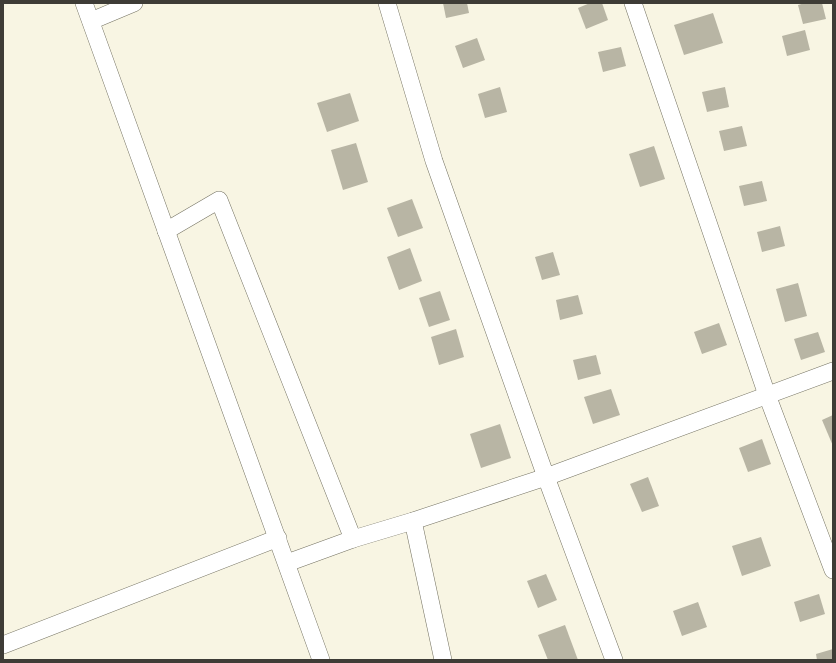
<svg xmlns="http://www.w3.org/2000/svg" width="836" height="663" font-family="'Roboto Condensed',sans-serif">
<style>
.building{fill:#b8b5a4}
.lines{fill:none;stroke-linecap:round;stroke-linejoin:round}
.minor-casing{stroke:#757363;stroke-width:18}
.minor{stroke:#fff;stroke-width:17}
</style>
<rect width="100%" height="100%" fill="#f8f5e3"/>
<g class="building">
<polygon points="443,3 467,3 469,13 446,18"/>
<polygon points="590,3 602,3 608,20 586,29 578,8"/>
<polygon points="805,3 822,3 826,19 803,24 798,5"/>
<polygon points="713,13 723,43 684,55 674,25"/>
<polygon points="805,30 810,50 787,56 782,36"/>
<polygon points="477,38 485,60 463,68 455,46"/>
<polygon points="621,47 626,66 603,72 598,52"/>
<polygon points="500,87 507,112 485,118 478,94"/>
<polygon points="725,87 729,107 707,112 702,92"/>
<polygon points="350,93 359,121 327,132 317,103"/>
<polygon points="742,126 747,146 724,151 719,131"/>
<polygon points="356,143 368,182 343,190 331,150"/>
<polygon points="654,146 665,179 640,187 629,154"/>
<polygon points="762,181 767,201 744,206 739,186"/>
<polygon points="412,199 423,228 398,237 387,208"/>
<polygon points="780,226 785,246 762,252 757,232"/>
<polygon points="410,248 422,281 399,290 387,257"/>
<polygon points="553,252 560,275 542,280 535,257"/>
<polygon points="798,283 807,316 785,322 776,289"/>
<polygon points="440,291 450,320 429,327 419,298"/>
<polygon points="578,295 583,314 560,320 556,300"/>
<polygon points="719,323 727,345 702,354 694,332"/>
<polygon points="456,329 464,357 439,365 431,337"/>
<polygon points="818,332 825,352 801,360 794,339"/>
<polygon points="596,355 601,374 578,380 573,360"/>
<polygon points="611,389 620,415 593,424 584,397"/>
<polygon points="833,415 833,446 822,420"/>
<polygon points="500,424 511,458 481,468 470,434"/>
<polygon points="762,439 771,464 748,472 739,448"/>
<polygon points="648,477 659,506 642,512 630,484"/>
<polygon points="761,537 771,566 742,576 732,546"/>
<polygon points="546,574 557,600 538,608 527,581"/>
<polygon points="819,594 825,614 800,622 794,602"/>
<polygon points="698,602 707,627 682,636 673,611"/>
<polygon points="565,625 578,660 548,660 538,635"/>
<polygon points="833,649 833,660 817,660 816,654"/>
</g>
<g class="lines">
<defs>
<g id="minor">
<polyline points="84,3 321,660"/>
<polyline points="387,3 434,161 546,477 614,660"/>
<polyline points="633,3 767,395 833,570"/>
<polyline points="91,21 134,3"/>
<polyline points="166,231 219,200 353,539"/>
<polyline points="413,521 443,660"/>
<polyline points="287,563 353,539 413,521 546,477 833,371"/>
<polyline points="3,645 278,538"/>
</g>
</defs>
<use href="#minor" class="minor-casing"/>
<use href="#minor" class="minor"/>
</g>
<rect width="836" height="663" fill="none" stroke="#3e3c36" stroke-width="8"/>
</svg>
